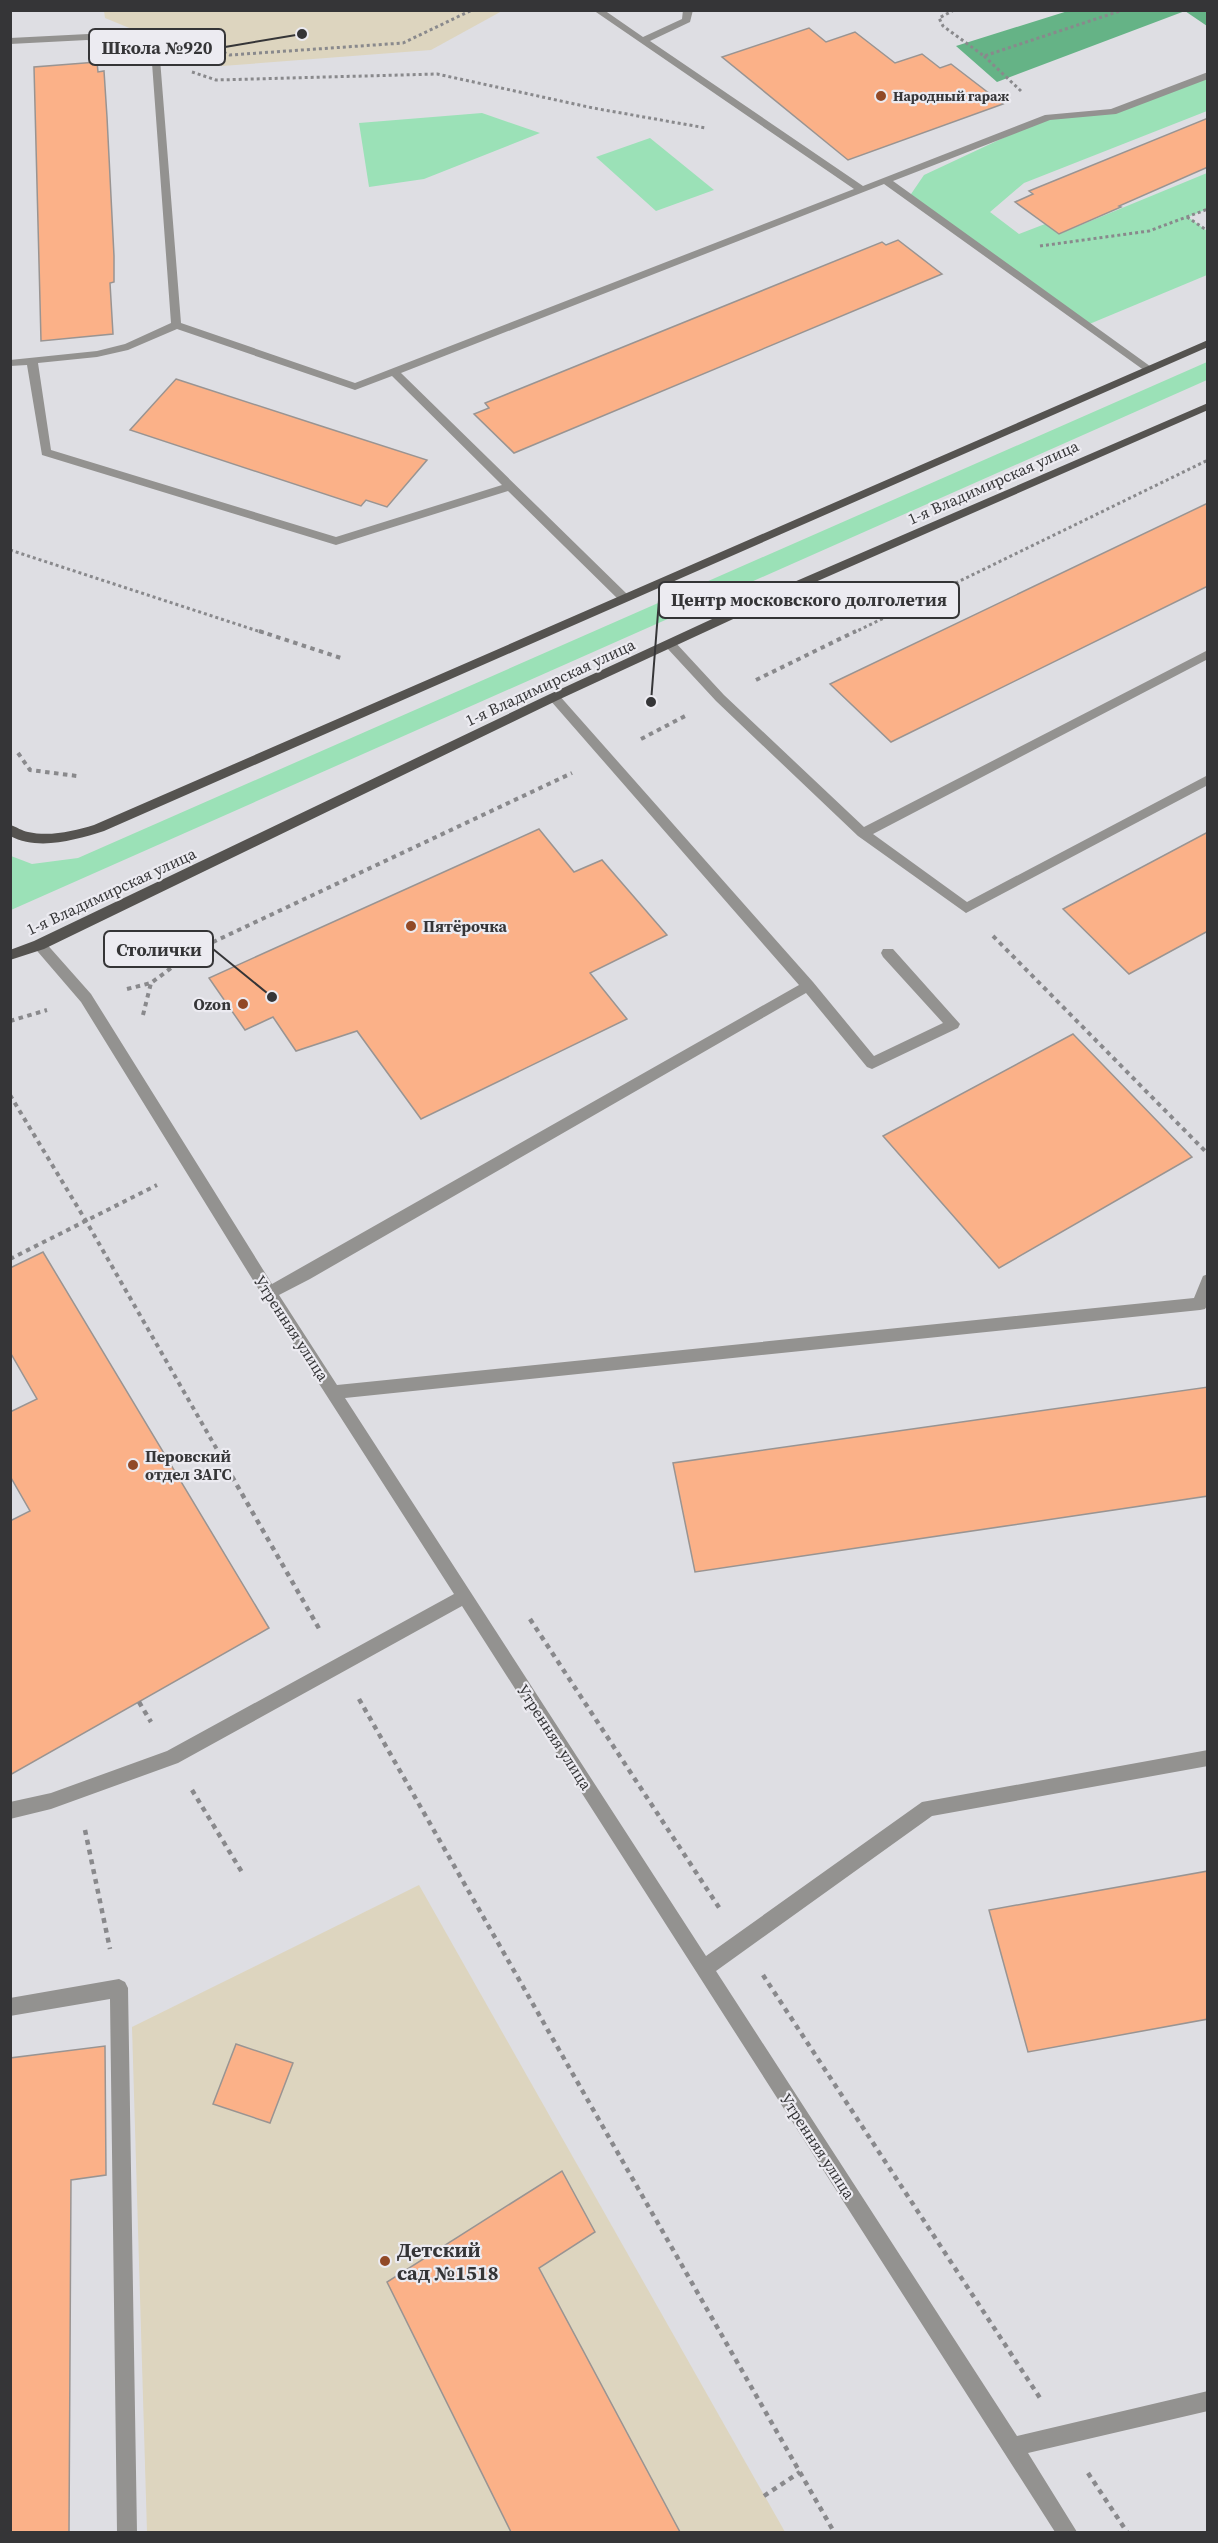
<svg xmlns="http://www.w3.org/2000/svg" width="1218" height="2543" font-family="'Source Serif 4',serif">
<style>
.education{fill:#ddd5bf}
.green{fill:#9be1b7}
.forest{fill:#65b386}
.building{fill:#fbb188;stroke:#999492;stroke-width:1.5}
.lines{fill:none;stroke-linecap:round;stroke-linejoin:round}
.path-far2{stroke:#89898c;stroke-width:3;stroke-dasharray:3 3;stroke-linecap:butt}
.path-far1{stroke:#89898c;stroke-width:4;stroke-dasharray:4.5 4.5;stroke-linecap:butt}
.path{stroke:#89898c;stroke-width:4.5;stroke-dasharray:5 5;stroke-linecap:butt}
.minor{fill:#939290;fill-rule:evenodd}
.major{fill:#555350;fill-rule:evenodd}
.poi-dot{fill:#914927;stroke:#ecebf1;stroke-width:2}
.labels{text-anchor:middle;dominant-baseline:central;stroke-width:4.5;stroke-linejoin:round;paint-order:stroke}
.far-poi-label{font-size:14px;font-weight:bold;fill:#353537;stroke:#ecebf1;text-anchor:start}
.street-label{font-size:16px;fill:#353537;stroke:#ecebf1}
.poi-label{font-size:16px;font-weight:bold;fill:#353537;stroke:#ecebf1;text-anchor:start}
.near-poi-label{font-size:20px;font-weight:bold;fill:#353537;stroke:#ecebf1;text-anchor:start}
.leader{fill:none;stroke:#353537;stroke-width:2}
.callout-dot{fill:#353537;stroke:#ecebf1;stroke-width:2}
.callout{fill:#ecebf1;stroke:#353537;stroke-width:2}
.callout-label{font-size:18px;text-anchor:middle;font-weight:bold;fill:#353537}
</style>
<rect width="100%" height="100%" fill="#dedee3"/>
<g class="education">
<polygon points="104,11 104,10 502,11 431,50 222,66 105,18"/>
<polygon points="419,1885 785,2532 147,2532 132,2027"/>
</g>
<g class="green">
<polygon points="1207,75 1207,111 1024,183 990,212 1019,234 1045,224 1059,234 1207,173 1207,209 1188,217 1207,231 1207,275 1087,325 909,197 924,175 1048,117 1113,112"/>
<polygon points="482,113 540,133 424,179 369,187 359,123"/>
<polygon points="650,138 714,190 656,211 596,157"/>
<polygon points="1207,362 1207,380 11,910 11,856 32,864 78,858"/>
</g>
<polygon class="forest" points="1071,10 1207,11 1207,26 1185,11 997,82 956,46"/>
<g class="building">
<polygon points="809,28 826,42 855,32 895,63 922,54 940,68 951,64 1003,104 848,160 722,57"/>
<polygon points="97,62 98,72 104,71 107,117 114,256 114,282 110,283 113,334 41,341 34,67"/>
<polygon points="1208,118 1208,167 1119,206 1121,207 1059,234 1015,202 1033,194 1029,191"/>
<polygon points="898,240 942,274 514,453 474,414 489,408 485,403 882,242 886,245"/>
<polygon points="176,379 321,426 427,460 387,507 366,500 361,506 130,430"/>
<polygon points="1208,503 1208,586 891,742 830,684"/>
<polygon points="539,829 574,872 602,860 667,935 590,973 627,1019 421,1119 357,1031 296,1051 273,1017 245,1030 209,978"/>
<polygon points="1208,832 1208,931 1129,974 1063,909"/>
<polygon points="1073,1034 1192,1157 999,1268 883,1136"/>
<polygon points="43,1252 269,1628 10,1775 10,1521 30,1511 10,1476 10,1412 37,1399 10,1352 10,1268"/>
<polygon points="1208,1387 1208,1496 695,1572 673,1463"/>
<polygon points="1208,1871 1208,2019 1028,2052 989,1910"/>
<polygon points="236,2044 293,2063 270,2123 213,2104"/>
<polygon points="105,2046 106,2175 71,2180 69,2532 10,2532 10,2058"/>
<polygon points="562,2171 595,2232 539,2268 680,2532 511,2532 387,2282"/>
</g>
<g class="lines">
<g class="path-far2">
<polyline points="954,10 939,18 943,26 984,56 1123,10"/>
<polyline points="174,31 230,55 403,43 472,10"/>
<polyline points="984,56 1021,91"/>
<polyline points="192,72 216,80 437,74 593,108 706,128"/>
<polyline points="1187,217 1208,231"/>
<polyline points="1040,246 1149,231 1208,209"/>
<polyline points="10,550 264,633"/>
<polyline points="853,633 1208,460"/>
</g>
<g class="path-far1">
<polyline points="259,631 341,658"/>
<polyline points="756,680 856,631"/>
<polyline points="641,739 687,715"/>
<polyline points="18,753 30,770 77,776"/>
<polyline points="993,936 1208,1154"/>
<polyline points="127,989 151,983 194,951 572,773"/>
<polyline points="143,1015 151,983"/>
<polyline points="10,1021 47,1010"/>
<polyline points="10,1095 86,1221 223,1460"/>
<polyline points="10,1259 157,1185"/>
</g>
<g class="path">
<polyline points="222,1459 321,1632"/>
<polyline points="530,1619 720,1909"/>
<polyline points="359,1699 834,2532"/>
<polyline points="139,1702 151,1722"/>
<polyline points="192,1790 243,1874"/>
<polyline points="85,1830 110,1949"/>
<polyline points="763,1975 1040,2398"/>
<polyline points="1088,2473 1127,2532"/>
<polyline points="764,2496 800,2472"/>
</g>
<g class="minor">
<path d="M593,10h11l39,27 39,-18 1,-9h10l-3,12 -40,19 213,145 182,-71 66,-6 97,-37v7l-92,35 -66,6 -157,61 261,188 -5,3 -4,-1 -261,-187 -483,189 227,222v6h-8l-112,-110 -172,54 -294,-90 -15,-90 -17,1v-6l87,-9 28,-7 46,-21 -19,-260 -65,-23 -77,4v-6l78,-4 72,25 21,264 174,60 499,-194zM177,329l178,61 37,-14 110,109 -166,52 -285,-87 -13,-87 59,-6 31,-7z"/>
<polygon points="671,641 675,642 724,695 864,827 1208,650 1208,659 873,834 967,902 1208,775 1208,785 966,913 858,836 716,701 667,648 665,645"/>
<polygon points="554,693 558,694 813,982 874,1056 943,1023 883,957 881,953 883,949 893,949 960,1024 958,1028 872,1069 867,1067 806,993 310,1279 279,1295 337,1385 1194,1298 1203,1276 1208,1274 1208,1304 1205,1309 1200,1310 345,1398 706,1956 922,1802 1208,1750 1208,1766 932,1816 716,1971 1017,2436 1208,2391 1208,2411 1028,2453 1077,2532 1055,2532 462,1606 178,1763 51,1809 10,1819 10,1802 51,1793 167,1751 454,1594 264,1298 81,1002 32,945 39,940 44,941 91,994 272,1284 799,985 550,700 548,697"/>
<polygon points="119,1979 125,1982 128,1988 137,2532 117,2532 110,1999 10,2016 10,1998"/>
</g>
<g class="major">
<path d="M1208,340v7l-1104,484c-29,9 -65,20 -94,5v-11c7,2 12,6 18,7 22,5 46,-1 66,-7z"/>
<polygon points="1208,403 1208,410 772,601 558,700 44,949 10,960 10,950 34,941 550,694 764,595"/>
</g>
</g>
<g class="poi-dot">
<circle cx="881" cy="96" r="6"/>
<circle cx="411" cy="926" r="6"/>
<circle cx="243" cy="1004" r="6"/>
<circle cx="133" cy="1465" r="6"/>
<circle cx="385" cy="2261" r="6"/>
</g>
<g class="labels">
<g class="far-poi-label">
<text x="893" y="96">Народный гараж</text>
</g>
<g class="street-label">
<text transform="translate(993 482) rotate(-24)">1-я Владимирская улица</text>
<text transform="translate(550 682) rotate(-25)">1-я Владимирская улица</text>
<text transform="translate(111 891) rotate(-25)">1-я Владимирская улица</text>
<text transform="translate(292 1328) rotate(57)">Утренняя улица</text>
<text transform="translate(555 1737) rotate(57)">Утренняя улица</text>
<text transform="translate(818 2146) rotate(57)">Утренняя улица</text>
</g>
<g class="poi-label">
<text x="423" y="926">Пятёрочка</text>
<text x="231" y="1004" text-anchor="end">Ozon</text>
<text x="145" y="1456">Перовский<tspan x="145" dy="18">отдел ЗАГС</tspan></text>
</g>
<g class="near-poi-label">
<text x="397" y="2250">Детский<tspan x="397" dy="23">сад №1518</tspan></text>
</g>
</g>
<path class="leader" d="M302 34L225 47M651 702L659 600M272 997L213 949"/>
<g class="callout-dot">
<circle cx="302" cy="34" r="6"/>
<circle cx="651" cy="702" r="6"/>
<circle cx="272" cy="997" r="6"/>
</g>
<g class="callout">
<rect x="89" y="29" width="136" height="36" rx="6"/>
<rect x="659" y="582" width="300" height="36" rx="6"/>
<rect x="104" y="931" width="109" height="36" rx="6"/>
</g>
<g class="callout-label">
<text x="157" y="54">Школа №920</text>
<text x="809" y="606">Центр московского долголетия</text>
<text x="159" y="956">Столички</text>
</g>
<rect width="1218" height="2543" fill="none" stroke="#353537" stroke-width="24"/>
</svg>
